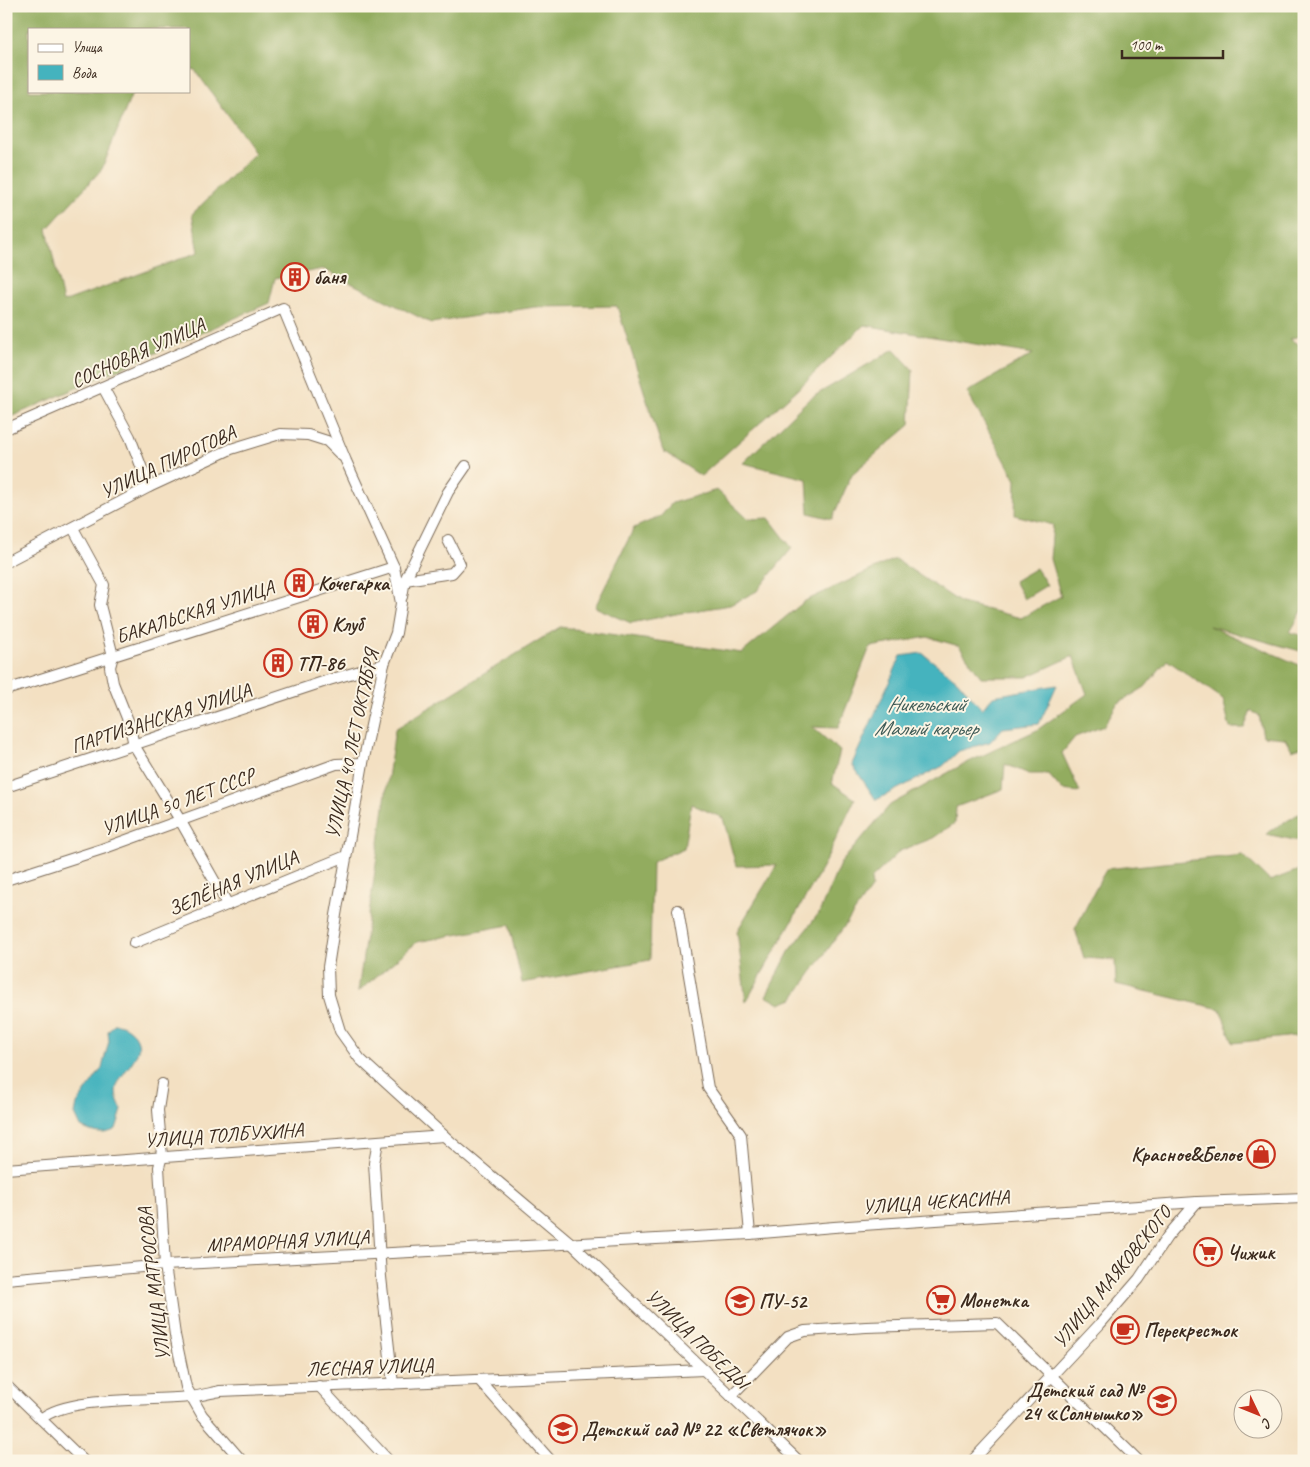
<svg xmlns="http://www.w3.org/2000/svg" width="1310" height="1467" font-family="Caveat,sans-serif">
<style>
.forest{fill:#92ac5e;stroke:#666b3e;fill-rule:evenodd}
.water{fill:#44b3be;stroke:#406e6e}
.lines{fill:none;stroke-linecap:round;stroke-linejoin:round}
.minor-casing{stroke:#7b6a57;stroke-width:12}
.minor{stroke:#fff;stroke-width:10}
.labels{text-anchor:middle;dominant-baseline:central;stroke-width:4;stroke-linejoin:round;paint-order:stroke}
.poi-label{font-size:20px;font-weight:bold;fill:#3b2a1e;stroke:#fcf5e5;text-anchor:start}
.street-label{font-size:20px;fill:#3b2a1e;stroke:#fcf5e5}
.water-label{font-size:21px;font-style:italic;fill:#3e5a56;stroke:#fcf5e5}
</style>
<rect width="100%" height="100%" fill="#fcf5e5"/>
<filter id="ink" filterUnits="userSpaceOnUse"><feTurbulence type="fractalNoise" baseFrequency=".02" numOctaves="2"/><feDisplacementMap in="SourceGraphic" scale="10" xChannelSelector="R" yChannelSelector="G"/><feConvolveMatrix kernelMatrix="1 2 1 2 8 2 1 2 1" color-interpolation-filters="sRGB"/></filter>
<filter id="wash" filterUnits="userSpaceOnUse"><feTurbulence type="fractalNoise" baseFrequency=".0096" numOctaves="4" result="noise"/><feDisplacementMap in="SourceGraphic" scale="20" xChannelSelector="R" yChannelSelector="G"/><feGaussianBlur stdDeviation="1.12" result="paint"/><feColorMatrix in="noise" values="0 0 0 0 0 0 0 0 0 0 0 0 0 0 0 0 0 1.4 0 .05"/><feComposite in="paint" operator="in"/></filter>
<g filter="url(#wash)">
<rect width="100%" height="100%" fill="#f3e0c2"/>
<g class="forest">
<path d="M6,6h1298v329l-15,4 15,8v261l-14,24 14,4v16l-95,-26 95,41v79l-12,4 -7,-12 -22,-2 -4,-21 -8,-4 -7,17h-14l-7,-29 -56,-39 -22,27 -28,17 -13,22 -29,11 -13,16 18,39 -18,-2 -14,-16h-19l-24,-10 -2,25 -47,18 -1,16 -22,15 -33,13 -29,28 1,8 -79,112 -13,5 -14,-8 23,-44 30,-39 21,-49 50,-59 70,-39 77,-36 50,-36 -14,-38 -46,21h-46l-22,-31 -31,-9 -58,10 -32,81 -26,-1 28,24 -8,32 23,16 -33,69 -76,134 -9,-71 40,-66 -41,1 -13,-48 -32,-14 -7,44 -32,14 -2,98 -128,23 -13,-58 -92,17 -59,50 37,-263 165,-102 182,26 63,-52 90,-42 66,44 60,15 40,-22 -11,-37 3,-34 -38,-10 1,-35 -49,-88 66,-38 -169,-29 -65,63 -98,88 -38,-25 -46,-145 -82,1 -104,16 -108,-54 -48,9 -6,25 -263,116zM29,29h160v40l6,1 60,83 -63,61 7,38 -136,50 -16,-73 55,-60 31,-78h-104z"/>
<polygon points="894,349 913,370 910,425 852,474 832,519 809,513 807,479 743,463 809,399"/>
<polygon points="717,490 748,519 769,518 792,548 757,591 730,605 681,613 631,623 595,607 634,528 661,516 672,503"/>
<polygon points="1036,568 1047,585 1024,599 1014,581"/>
<polygon points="1303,811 1304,842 1266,834"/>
<polygon points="1243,855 1270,881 1304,868 1304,1035 1233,1043 1220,1009 1116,984 1115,960 1084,958 1075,929 1106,869"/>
</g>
<g class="water">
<polygon points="922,653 957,680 982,709 993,696 1057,685 1039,724 1003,728 990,742 959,751 943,766 876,800 852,764 901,656"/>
<path d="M114,1024c8,0 11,2 17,7 23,21 -14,40 -15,60 0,7 4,14 6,19l-6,19c-12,7 -23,4 -35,-2l-6,-13 2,-10 25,-36 7,-27 -1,-10z"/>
</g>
</g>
<g filter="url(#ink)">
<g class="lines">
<defs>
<g id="minor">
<polyline points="103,387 130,437 149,487"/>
<polyline points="6,429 283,308 346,461 394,567 401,603 396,633 384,664 363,763 336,915 328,967 329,995 340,1031 360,1059 451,1142 571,1243 799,1461"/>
<polyline points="73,528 104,585 100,605 113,656 110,667 113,683 129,723 134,745 180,820 228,905"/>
<polyline points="6,562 149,487 231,449 280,434 308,435 327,441 342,456"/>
<polyline points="405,580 452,573 460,564 448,540"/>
<polyline points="402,597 405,580 448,492 466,466"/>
<polyline points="6,690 394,567"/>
<polyline points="6,787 329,680 384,664"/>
<polyline points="6,880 102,849 336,764 363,763"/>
<polyline points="678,910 708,1088 741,1135 750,1234"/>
<polyline points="134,943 346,856"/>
<polyline points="162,1084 158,1110 162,1156 159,1167 165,1265 175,1335 186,1387 202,1415 242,1461"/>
<polyline points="378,1142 374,1163 381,1277 393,1384"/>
<polyline points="6,1169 444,1136"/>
<polyline points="6,1279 165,1265 750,1234 834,1227 1197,1202 1304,1198"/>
<polyline points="479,1380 551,1461"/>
<polyline points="6,1385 84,1461"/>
<polyline points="319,1386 389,1461"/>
<polyline points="731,1396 788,1337 805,1331 866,1327 997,1323 1139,1461"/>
<path d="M41,1419c25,-23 114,-18 149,-22 10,-1 20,-4 30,-6l484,-21"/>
<polyline points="972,1461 1100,1324 1139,1279 1167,1237 1197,1202"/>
</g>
</defs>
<use href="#minor" class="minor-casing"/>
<use href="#minor" class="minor"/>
</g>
</g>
<defs>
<symbol id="building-ring" viewBox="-11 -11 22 22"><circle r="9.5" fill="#fcf5e5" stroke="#c8321e" stroke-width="1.5"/><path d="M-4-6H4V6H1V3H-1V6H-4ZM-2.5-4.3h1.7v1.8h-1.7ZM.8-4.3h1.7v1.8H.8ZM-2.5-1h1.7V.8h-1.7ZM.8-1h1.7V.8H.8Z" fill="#c8321e"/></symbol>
<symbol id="shop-ring" viewBox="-11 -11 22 22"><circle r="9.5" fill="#fcf5e5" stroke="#c8321e" stroke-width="1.5"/><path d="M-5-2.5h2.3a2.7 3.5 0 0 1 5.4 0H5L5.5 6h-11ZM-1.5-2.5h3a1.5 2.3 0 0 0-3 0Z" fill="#c8321e"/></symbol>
<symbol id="supermarket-ring" viewBox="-11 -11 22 22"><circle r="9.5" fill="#fcf5e5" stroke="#c8321e" stroke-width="1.5"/><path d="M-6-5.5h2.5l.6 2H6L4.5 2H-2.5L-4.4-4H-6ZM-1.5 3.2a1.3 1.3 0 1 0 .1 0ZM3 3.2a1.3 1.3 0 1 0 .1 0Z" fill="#c8321e"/></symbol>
<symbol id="university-ring" viewBox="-11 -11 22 22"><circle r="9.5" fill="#fcf5e5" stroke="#c8321e" stroke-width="1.5"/><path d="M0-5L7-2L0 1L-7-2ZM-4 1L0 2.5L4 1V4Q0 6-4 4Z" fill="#c8321e"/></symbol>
<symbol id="cafe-ring" viewBox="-11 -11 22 22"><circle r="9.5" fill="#fcf5e5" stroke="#c8321e" stroke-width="1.5"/><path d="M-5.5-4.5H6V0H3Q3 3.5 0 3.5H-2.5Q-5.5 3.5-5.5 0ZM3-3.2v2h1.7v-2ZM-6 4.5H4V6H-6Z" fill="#c8321e"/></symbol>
<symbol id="school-ring" viewBox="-11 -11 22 22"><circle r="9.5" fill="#fcf5e5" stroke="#c8321e" stroke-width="1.5"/><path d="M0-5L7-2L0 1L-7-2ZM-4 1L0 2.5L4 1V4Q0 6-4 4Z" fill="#c8321e"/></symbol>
</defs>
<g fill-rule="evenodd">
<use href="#building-ring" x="279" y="261" width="32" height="32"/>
<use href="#building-ring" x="283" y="567" width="32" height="32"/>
<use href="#building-ring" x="297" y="608" width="32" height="32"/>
<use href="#building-ring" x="262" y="647" width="32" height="32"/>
<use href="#shop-ring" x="1245" y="1138" width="32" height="32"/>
<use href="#supermarket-ring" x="1192" y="1236" width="32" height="32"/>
<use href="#supermarket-ring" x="925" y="1284" width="32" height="32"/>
<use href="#university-ring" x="724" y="1285" width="32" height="32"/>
<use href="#cafe-ring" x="1109" y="1314" width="32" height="32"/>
<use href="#school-ring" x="1146" y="1385" width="32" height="32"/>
<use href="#school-ring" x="547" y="1413" width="32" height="32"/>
</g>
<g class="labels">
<g class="poi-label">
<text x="314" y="277">баня</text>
<text x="318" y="583">Кочегарка</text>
<text x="332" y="624">Клуб</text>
<text x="297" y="663">ТП-86</text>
<text x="1242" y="1154" text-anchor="end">Красное&amp;Белое</text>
<text x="1227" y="1252">Чижик</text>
<text x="960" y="1300">Монетка</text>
<text x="759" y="1301">ПУ-52</text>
<text x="1144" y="1330">Перекресток</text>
<text x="1143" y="1390" text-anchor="end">Детский сад №<tspan x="1143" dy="23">24 «Солнышко»</tspan></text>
<text x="582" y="1429">Детский сад № 22 «Светлячок»</text>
</g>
<g class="street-label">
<text transform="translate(138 353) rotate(-24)">СОСНОВАЯ УЛИЦА</text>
<text transform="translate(168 462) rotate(-25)">УЛИЦА ПИРОГОВА</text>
<text transform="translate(195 612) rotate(-18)">БАКАЛЬСКАЯ УЛИЦА</text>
<text transform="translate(161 718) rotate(-18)">ПАРТИЗАНСКАЯ УЛИЦА</text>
<text transform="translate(352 744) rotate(-78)">УЛИЦА 40 ЛЕТ ОКТЯБРЯ</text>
<text transform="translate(178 802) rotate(-20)">УЛИЦА 50 ЛЕТ СССР</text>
<text transform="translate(233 883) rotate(-23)">ЗЕЛЁНАЯ УЛИЦА</text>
<text transform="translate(224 1135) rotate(-4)">УЛИЦА ТОЛБУХИНА</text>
<text transform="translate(936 1202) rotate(-4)">УЛИЦА ЧЕКАСИНА</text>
<text transform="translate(288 1241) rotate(-3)">МРАМОРНАЯ УЛИЦА</text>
<text transform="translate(1112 1277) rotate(-51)">УЛИЦА МАЯКОВСКОГО</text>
<text transform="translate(154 1284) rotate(-97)">УЛИЦА МАТРОСОВА</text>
<text transform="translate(697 1339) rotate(44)">УЛИЦА ПОБЕДЫ</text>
<text transform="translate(370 1367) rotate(-2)">ЛЕСНАЯ УЛИЦА</text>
</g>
<g class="water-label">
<text x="926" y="704">Никельский<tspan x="926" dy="24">Малый карьер</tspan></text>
</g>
</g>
<rect width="1310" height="1467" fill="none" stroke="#fcf5e5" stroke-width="25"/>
<rect x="28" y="28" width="162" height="65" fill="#fcf5e5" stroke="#afa495"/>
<rect x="38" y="44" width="25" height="8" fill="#ffffff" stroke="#afa495"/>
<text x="72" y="52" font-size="15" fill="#3b2a1e">Улица</text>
<rect x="38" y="65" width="25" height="15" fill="#44b3be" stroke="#afa495"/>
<text x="72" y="78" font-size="15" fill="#3b2a1e">Вода</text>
<g transform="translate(1258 1414) rotate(133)"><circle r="24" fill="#fcf5e5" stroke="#afa495"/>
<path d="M0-4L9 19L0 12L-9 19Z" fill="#c8321e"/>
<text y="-8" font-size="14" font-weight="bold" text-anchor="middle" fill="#3b2a1e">С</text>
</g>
<path d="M1122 50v8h101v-8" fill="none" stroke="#3b2a1e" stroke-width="2.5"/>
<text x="1130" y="50" font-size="15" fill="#3b2a1e" stroke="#fcf5e5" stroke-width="4" paint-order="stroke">100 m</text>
</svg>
